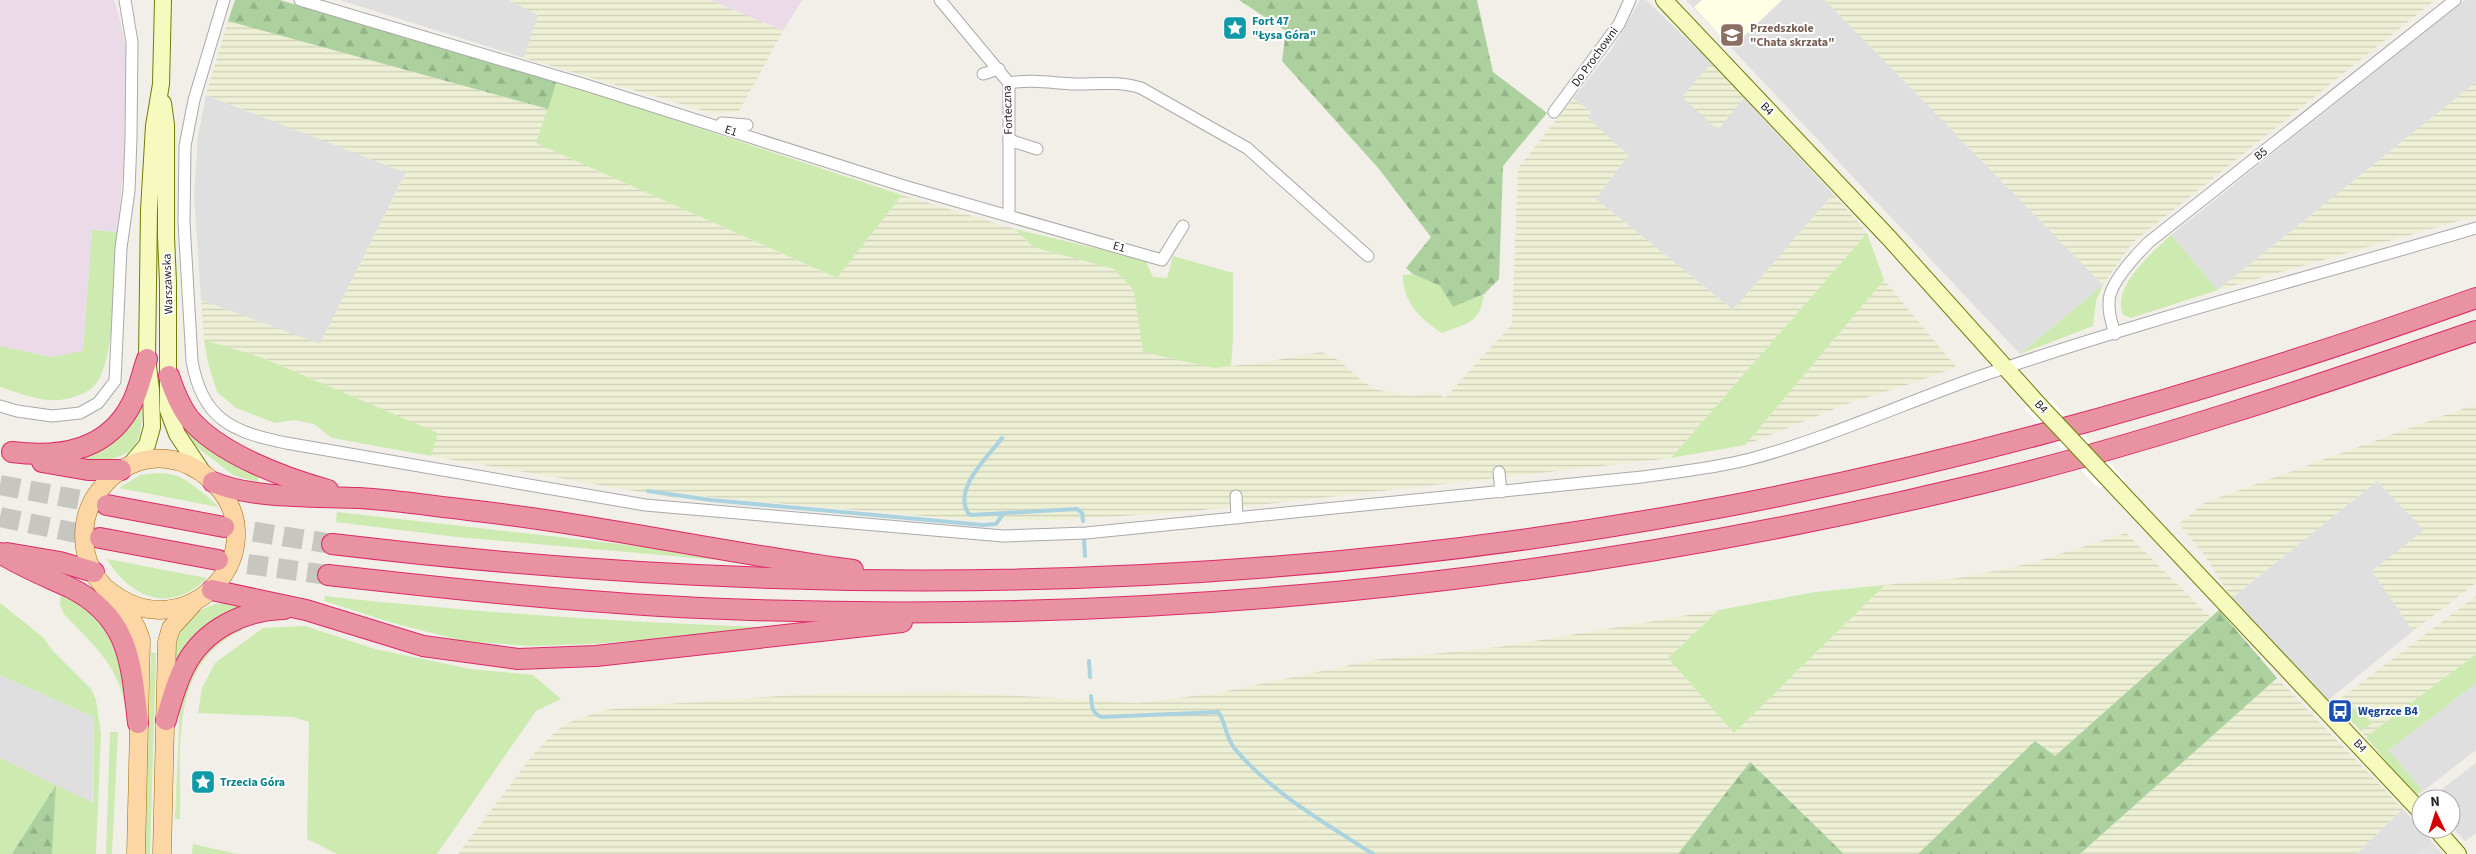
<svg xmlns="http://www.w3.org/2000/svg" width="2476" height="854" font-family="'Source Sans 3',sans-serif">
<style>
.residential{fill:#e0dfdf}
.industrial{fill:#ebdbe8}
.education{fill:#ffffe5}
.farmland{fill:url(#farmland-rules)}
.grass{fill:#cdebb0}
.forest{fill:url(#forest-firs)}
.parking{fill:#e2e2e2}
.pier{fill:#fff}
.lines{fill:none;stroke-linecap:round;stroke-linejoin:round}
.stream{stroke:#aad3df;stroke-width:4}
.highway-tunnel{stroke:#c8c6c1;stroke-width:20;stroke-dasharray:20 10;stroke-linecap:butt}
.street-casing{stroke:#a9a9a9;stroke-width:13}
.secondary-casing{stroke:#707d05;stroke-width:18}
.primary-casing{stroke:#a06b00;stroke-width:19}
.highway-casing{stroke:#dc2a67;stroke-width:22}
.street{stroke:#fff;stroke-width:11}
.secondary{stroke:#f7fabf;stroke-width:16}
.primary{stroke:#fcd6a4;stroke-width:18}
.highway{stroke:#e892a2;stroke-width:20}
.secondary-bridge-casing{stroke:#707d05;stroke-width:18;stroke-linecap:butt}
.secondary-bridge{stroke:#f7fabf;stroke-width:16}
.labels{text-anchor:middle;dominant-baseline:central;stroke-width:4;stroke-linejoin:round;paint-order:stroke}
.culture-label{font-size:12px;font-weight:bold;fill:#0d838f;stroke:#fff;text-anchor:start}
.education-label{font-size:12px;font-weight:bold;fill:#785e54;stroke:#fff;text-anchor:start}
.street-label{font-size:12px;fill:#222;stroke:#fff}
.transit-label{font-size:12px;font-weight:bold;fill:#164399;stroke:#fff;text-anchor:start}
</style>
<defs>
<pattern id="farmland-rules" width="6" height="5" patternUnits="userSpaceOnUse" patternTransform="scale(1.25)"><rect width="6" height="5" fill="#eef0d5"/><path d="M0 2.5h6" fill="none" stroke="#ccceb7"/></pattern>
<pattern id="forest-firs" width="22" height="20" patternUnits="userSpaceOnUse" patternTransform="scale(1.25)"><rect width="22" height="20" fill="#add19e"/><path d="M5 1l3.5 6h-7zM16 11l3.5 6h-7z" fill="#95b388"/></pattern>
</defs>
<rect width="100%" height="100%" fill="#f2efe9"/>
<g class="residential">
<polygon points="340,0 509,0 538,15 524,58"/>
<polygon points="1640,0 1646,0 1712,63 1682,97 1718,129 1744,98 1833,194 1733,310 1596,199 1628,155 1587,118 1591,111 1573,99 1612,49"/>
<polygon points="1686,0 1825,0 2103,285 2020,354"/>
<polygon points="2465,0 2476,0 2476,82 2218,290 2171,235"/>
<polygon points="206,95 406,172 320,344 201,300 194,195 198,136"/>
<polygon points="2377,481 2425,531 2372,571 2413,631 2327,701 2232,598"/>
<polygon points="0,675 94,717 91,854 0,854"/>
<polygon points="2476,683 2476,750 2423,791 2389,750"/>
<polygon points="2476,763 2476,833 2465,841 2451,826 2451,799 2429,799"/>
<polygon points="2403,809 2432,842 2417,854 2356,854"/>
</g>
<g class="industrial">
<polygon points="0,0 114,0 118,12 126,48 124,165 117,232 92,230 83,352 51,357 0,346"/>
<polygon points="710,0 802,0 783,31"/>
</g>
<polygon class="education" points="1702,0 1782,0 1731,48 1694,7"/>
<g class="farmland">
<polygon points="509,0 710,0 783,31 739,111 715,114 524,58 538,15"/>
<polygon points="1825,0 2435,0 2132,243 2103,285"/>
<polygon points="228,21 548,109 537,143 836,278 902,195 1015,229 1033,247 1114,269 1134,291 1144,352 1214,368 1260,363 1321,352 1340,361 1363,382 1378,390 1411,396 1436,392 1445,398 1512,324 1518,168 1573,99 1591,111 1588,118 1628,155 1596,199 1733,310 1833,194 1867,233 1671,458 1276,503 1170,513 1058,520 970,520 718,498 682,493 676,498 431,456 437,433 263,358 204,340 201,300 320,344 406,173 206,95"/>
<polygon points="1712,63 1744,98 1718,130 1682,97"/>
<polygon points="2476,82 2476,216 2218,290"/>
<polygon points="1884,280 1956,367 1925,379 1852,402 1745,445"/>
<polygon points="2476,404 2476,583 2413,631 2372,571 2424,530 2377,481 2232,598 2203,553 2179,524 2204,503"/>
<polygon points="2126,533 2210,617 2055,756 2034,742 1918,854 1844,854 1750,762 1678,854 458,854 535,752 557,730 570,722 604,710 653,705 823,693 955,692 1137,703 1218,693 1374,660 1498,647 1719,610 1668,658 1734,733 1885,585 1959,578 2028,564"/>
<polygon points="2476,596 2476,654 2366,737 2361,731 2372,723 2357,706 2346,716 2336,702"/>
<polygon points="2277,678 2403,809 2356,854 2080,854"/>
</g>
<g class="grass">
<polygon points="557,81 902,195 837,278 536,143"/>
<polygon points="1015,229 1145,260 1153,277 1167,278 1173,256 1233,273 1233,339 1231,366 1214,368 1143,352 1134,291 1114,269 1033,247"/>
<path d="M92,230l25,2c-2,32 0,137 -25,156 -10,8 -28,13 -40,12 -17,0 -36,-8 -52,-13v-41l51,11 32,-6z"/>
<polygon points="1867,233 1884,280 1745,445 1671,458"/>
<path d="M2171,235l47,55 -87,28 -8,-3c-12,-28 29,-62 48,-80z"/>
<path d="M1413,274l27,12 13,21 31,-13c-5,31 -15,28 -42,39 -21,-13 -40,-32 -39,-58z"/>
<polygon points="2103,285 2096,301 2093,326 2020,354"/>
<polygon points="204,340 263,358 438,433 431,456 332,438 314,424 294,420 275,423 236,408 217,392 208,363"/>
<path d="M142,396c0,50 -2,61 -55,67l1,-10z"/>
<polygon points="181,419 260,474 257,482 233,475 193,444 183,431"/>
<path d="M158,473c7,0 14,1 20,3 6,2 38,26 40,31l-99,-19 21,-13z"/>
<polygon points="337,512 646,547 718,560 457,537 336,522"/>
<path d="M107,559l100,19c-36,36 -76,21 -100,-19z"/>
<polygon points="1885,585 1734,733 1668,658 1719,610 1815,592"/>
<path d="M61,592c18,8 40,25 51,41 10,16 13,54 13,72 -8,-42 -34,-62 -62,-92l-3,-9z"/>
<path d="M325,596c155,17 308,27 464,32l-197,16 -63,2 -66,-5 -70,-18 -69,-22z"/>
<path d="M227,602l11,1v9l-65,64c0,-10 -1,-34 3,-43 8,-18 33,-29 51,-31z"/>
<polygon points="0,603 44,638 51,649 91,689 96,700 101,734 96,854 52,854 56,786 12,854 0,854 0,758 93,803 94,717 0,675"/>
<polygon points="305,626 375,649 471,669 533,675 561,699 536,711 437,854 337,854 307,839 309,722 293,717 198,713 202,688 215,663 263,628"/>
<path d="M243,627l-1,3c-75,35 -60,121 -62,189h-5l5,-116 14,-38 26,-28z"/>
<polygon points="151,652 156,653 150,854 145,854"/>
<polygon points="2476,654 2476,683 2389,750 2423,791 2415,796 2366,737"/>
<polygon points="2357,706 2372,723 2361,731 2346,716"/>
<polygon points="110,732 118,732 112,854 106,854"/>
<polygon points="193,844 238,854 192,854"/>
</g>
<g class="forest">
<polygon points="235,0 280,0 557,81 548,109 228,21"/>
<polygon points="1239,0 1477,0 1493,72 1547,113 1503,166 1499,279 1484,294 1453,307 1440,286 1413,274 1406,268 1431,237 1379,169 1282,61 1286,31"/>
<polygon points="2219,610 2277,678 2080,854 1918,854 2035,741 2055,756"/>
<polygon points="1750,762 1844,854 1678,854"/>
<polygon points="56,785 52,854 12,854"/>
</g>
<polygon class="parking" points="2432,842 2443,854 2417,854"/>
<polygon class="pier" points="2051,400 2126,481 2098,488 2024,408"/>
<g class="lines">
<g class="stream">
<path d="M1002,438c-14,19 -49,50 -34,75l3,2 106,-6 5,4 1,8"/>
<polyline points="648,491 711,500 983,525 996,524 1004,513"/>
<polyline points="1084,539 1085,556"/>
<polyline points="1089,661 1090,677"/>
<path d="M1091,696c1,10 0,17 11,21l116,-5c7,7 7,25 17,37 37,44 90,74 138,105"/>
</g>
<g class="highway-tunnel">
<polyline points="0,485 107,505"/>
<polyline points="0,517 100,538"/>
<polyline points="224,527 332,544"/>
<polyline points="218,560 328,575"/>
</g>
<defs>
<g id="street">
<path d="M224,0l-30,100 -9,46 -1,76 8,139c10,58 40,71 94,82l359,62 358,31 83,-3 556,-56c36,-5 73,-9 108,-18 79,-21 154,-56 231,-83 162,-56 330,-99 495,-148"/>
<polyline points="300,0 586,85 904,186 1162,260 1183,226"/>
<polyline points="940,0 1009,83 1009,215"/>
<polyline points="983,74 999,69"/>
<path d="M1009,83c23,-4 43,0 66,1 22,0 45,-3 66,4l106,60 121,108"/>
<polyline points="1554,112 1619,24 1630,0"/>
<polyline points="722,123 747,125"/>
<polyline points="1009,140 1037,149"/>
<path d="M2115,334c-4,-13 -8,-26 -5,-39 5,-17 27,-41 39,-53l306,-242"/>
<polyline points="0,406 17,411 52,416 80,413 98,403 115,381 121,248 129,191 131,138 132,42 125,0"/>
<polyline points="1499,472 1501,492"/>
<polyline points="1236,496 1237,518"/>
</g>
<g id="secondary">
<polyline points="1664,0 1890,239 2038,404"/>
<polyline points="163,103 166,125 166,237 168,282 168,410 177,434 203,473"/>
<polyline points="131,464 147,445 152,427 151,390 147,359 149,210 154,126 161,84 163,0"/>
<polyline points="2113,484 2421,812"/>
<polyline points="2436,829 2458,854"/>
</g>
<g id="primary">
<path d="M107,589c81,67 175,-43 104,-109 -12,-11 -27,-19 -44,-21 -27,-3 -52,10 -68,32 -20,26 -20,65 1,91 16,19 34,33 41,58l-5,214"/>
<polyline points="162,854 167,642 171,628 193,604"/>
</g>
<g id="highway">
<path d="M169,376c5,15 11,30 20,42 30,36 96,60 139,72"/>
<path d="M12,452c48,6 96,-1 120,-49 7,-14 10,-30 15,-44"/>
<polyline points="42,462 88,470 121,470"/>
<path d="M213,482c39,17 103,14 146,16 36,2 73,8 109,12 129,14 256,43 385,60"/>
<polyline points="107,505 224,527"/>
<polyline points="100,538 218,560"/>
<path d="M332,544c454,55 913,50 1364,-32 266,-48 525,-123 780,-214"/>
<path d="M0,553c22,14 45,23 69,34 61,30 62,76 69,136"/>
<polyline points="7,553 60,562 94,572"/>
<path d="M328,575c124,14 247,27 372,33 431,19 864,-23 1283,-125 168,-41 330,-96 493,-152"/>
<polyline points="212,590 306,610 423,646 518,659 596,656 902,622"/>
<path d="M166,720c5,-18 10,-37 19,-54 19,-37 59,-56 99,-57"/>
</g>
</defs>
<use href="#street" class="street-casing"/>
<use href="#secondary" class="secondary-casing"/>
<use href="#primary" class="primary-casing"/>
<use href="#highway" class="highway-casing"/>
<use href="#street" class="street"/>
<use href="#secondary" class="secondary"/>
<use href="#primary" class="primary"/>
<use href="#highway" class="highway"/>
<defs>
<polyline id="secondary-bridge" points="2038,404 2113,484"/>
</defs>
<use href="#secondary-bridge" class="secondary-bridge-casing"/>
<use href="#secondary-bridge" class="secondary-bridge"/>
</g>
<defs>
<symbol id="sight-square" viewBox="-11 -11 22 22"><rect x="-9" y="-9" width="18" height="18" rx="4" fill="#0f9aa8" stroke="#fff"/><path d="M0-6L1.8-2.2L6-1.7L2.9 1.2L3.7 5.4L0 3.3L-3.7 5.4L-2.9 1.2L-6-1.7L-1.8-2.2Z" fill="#fff"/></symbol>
<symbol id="school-square" viewBox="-11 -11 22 22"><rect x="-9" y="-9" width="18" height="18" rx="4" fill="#8d6e63" stroke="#fff"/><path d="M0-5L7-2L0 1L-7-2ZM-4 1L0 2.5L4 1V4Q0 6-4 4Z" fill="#fff"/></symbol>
<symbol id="bus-square" viewBox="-11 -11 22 22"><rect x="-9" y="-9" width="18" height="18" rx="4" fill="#1a4fb4" stroke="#fff"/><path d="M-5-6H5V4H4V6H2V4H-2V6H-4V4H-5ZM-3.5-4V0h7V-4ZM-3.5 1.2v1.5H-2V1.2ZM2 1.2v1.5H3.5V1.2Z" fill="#fff"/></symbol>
</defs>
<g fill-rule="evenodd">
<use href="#sight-square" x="1221" y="14" width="28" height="28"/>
<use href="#school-square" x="1718" y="21" width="28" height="28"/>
<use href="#bus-square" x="2326" y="697" width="28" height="28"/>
<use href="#sight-square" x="189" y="768" width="28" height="28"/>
</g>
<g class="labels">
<g class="culture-label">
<text x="1252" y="21">Fort 47<tspan x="1252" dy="14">"Łysa Góra"</tspan></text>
<text x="220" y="782">Trzecia Góra</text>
</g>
<g class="education-label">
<text x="1750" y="28">Przedszkole<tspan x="1750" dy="14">"Chata skrzata"</tspan></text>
</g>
<g class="street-label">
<text transform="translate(1595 57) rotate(-54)">Do Prochowni</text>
<text transform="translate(1767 109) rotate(46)">B4</text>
<text transform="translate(1008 110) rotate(-92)">Forteczna</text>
<text transform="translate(731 131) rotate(18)">E1</text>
<text transform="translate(2261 154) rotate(-38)">B5</text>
<text transform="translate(1119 247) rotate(16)">E1</text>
<text transform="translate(168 284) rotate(-92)">Warszawska</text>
<text transform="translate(2041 407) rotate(47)">B4</text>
<text transform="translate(2360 746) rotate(48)">B4</text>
</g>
<g class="transit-label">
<text x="2358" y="711">Węgrzce B4</text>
</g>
</g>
<g transform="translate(2436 814) rotate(356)"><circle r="24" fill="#ffffff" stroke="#a7a7a7"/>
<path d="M0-4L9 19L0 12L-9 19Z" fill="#d40000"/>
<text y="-8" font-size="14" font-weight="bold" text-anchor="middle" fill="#222222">N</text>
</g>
</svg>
